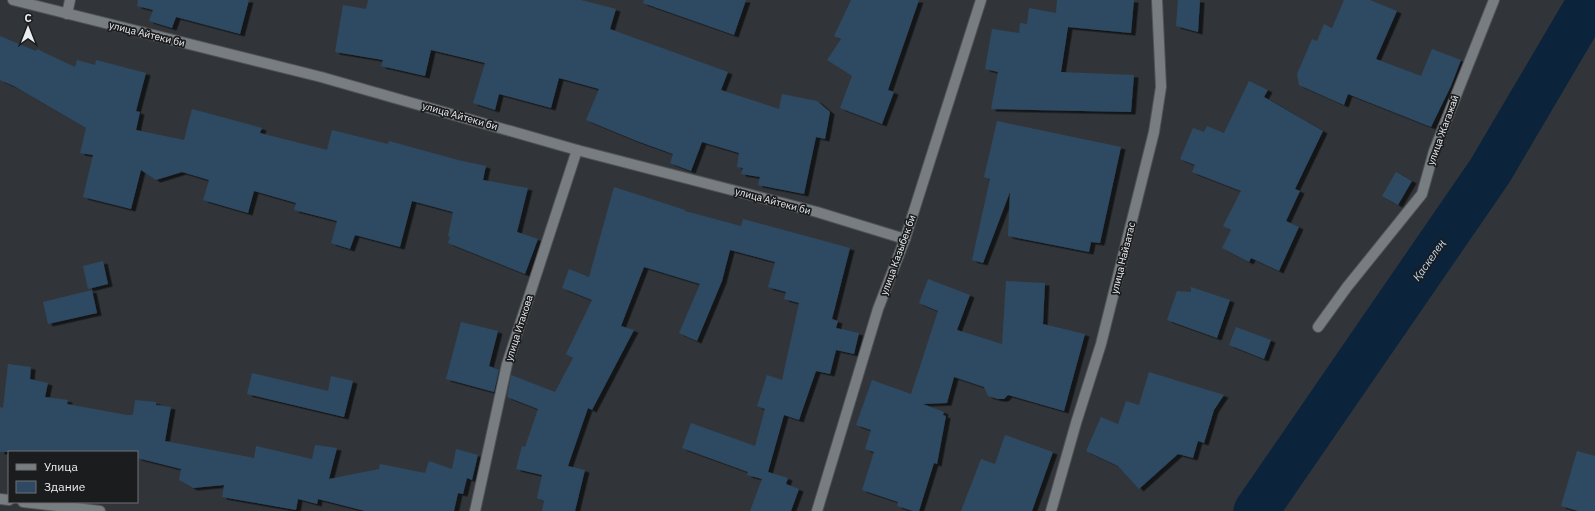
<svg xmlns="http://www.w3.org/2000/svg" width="1595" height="511" font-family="'IBM Plex Sans',sans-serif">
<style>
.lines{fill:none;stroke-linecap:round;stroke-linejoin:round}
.river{stroke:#0b243c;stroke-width:45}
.building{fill:#2f4962;filter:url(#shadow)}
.street-casing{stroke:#505356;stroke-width:12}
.street{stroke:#787d81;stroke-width:10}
.labels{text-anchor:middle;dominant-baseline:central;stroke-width:3.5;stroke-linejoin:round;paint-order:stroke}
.street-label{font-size:10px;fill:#ebeef1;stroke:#1b1c1e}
.water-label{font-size:11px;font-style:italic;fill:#c2defc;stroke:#1b1c1e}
</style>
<defs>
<filter id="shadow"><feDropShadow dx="4.5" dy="2.5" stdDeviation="0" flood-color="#0009"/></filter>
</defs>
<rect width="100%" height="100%" fill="#313539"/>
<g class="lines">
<polyline class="river" points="1256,511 1490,171 1586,8 1588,0"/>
</g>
<g class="building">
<polygon points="138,0 249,0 240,34 176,17 172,28 149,21 153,10 137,6"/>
<polygon points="368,0 581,0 616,9 610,29 728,72 721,90 779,109 782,94 817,101 830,112 825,139 816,137 804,194 758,185 760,177 741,174 743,168 737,167 739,153 702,142 691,171 670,163 673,154 637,141 586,120 599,89 559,78 551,108 499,94 495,110 473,103 485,63 431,50 425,76 381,66 383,60 335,52 343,5 366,9"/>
<polygon points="644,0 746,0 734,35 643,3"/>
<polygon points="851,0 919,0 888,90 894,92 882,124 840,108 852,76 827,60 841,39 834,36"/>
<polygon points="1057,0 1134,0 1131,33 1068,27 1061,72 1134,75 1131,112 991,109 998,72 985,69 992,29 1019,33 1020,23 1027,24 1029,8 1056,13"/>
<polygon points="1178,0 1200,0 1198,32 1176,26"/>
<polygon points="1344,0 1370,0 1397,11 1376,59 1421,76 1432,49 1461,60 1451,86 1431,127 1348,94 1344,105 1299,85 1297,74 1312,39 1317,41 1324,24 1332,28"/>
<polygon points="0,36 36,51 37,49 75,67 77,60 95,65 96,60 146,73 136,111 140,112 136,130 184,140 192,109 262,128 260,133 327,150 332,130 388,144 389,141 458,160 486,166 483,180 528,188 517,232 538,239 525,274 448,243 450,237 448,236 453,212 412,201 400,247 355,235 350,249 331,243 337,221 294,210 296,203 254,191 248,213 203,200 209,180 182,172 156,180 141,170 131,209 83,197 93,155 80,153 86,128 14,86 0,80"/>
<polygon points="1249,81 1268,90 1264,97 1323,131 1295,189 1300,191 1286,221 1299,227 1279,271 1251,258 1249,262 1222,248 1231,230 1223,226 1241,191 1192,172 1195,165 1180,159 1193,128 1204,132 1207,126 1224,133"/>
<polygon points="997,121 1121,147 1100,243 1091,242 1089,252 1008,236 1010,192 983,263 972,260 990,179 984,177"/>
<polygon points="1396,172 1412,181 1398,205 1382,196"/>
<polygon points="614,187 685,210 685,211 741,226 743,219 850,248 832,319 838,321 836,328 859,333 854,354 836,350 830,374 816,371 799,420 784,415 768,472 788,478 786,484 799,489 791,511 750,511 762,479 747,475 748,472 682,448 691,423 755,446 765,409 757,406 767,375 782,380 799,303 784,299 786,292 768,287 775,262 730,250 722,281 697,341 679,333 700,284 644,267 621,326 634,330 592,410 588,408 568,466 585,470 575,511 542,511 544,501 537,498 542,475 516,469 522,446 525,447 538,409 507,397 511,375 555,392 573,358 566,354 592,300 562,288 569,269 589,277"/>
<polygon points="103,261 108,284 88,289 83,266"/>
<polygon points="928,279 970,295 957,330 1002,344 1006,281 1045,283 1043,324 1085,334 1064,411 1008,395 1004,399 998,399 988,396 984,387 954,377 947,403 923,404 944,412 943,415 946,416 937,464 934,463 919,511 913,511 897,506 898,502 862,490 874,452 865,449 871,430 856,425 872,380 911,394 938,311 919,303"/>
<polygon points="1191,287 1230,300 1217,338 1167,320 1177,291 1191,292"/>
<polygon points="92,290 97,313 48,324 43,302"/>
<polygon points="461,322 498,331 489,366 499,370 494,392 446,379"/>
<polygon points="1236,327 1271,340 1264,359 1229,345"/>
<polygon points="8,364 31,367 30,379 48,383 45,397 68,400 67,404 127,415 133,415 135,400 156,402 156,405 171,407 165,441 254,458 256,446 312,459 315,445 337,448 329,479 379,469 380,464 425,473 429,461 452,469 456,449 478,455 472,480 467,478 463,494 458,493 454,511 365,511 318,499 317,504 298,499 296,510 222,497 224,485 193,488 179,480 181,469 137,458 137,452 0,452 0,407 3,408"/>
<polygon points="1149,372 1224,395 1214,410 1204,443 1198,441 1193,458 1178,454 1139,489 1118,466 1086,451 1101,417 1118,424 1126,401 1139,405"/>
<polygon points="252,373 328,391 331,376 353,381 344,417 247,394"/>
<polygon points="1005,435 1053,452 1032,511 961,511 981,459 995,464"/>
<polygon points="1577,451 1595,456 1595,511 1578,511 1561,506"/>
</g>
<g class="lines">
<defs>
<g id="street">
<polyline points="13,0 321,77 577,150 817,212 905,239"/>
<polyline points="67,14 70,0"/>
<polyline points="1318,327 1347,287 1422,194 1434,151 1494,0"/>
<polyline points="0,499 9,500"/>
<polyline points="23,502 100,511"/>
<polyline points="475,511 507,364 577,150"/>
<polyline points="817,511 878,309 905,239 981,0"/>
<polyline points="1051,511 1076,423 1101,344 1154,132 1161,87 1157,0"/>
</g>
</defs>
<use href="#street" class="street-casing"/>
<use href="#street" class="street"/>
</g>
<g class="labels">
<g class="street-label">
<text transform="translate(147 34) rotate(14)">улица Айтеки би</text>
<text transform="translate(460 116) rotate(16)">улица Айтеки би</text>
<text transform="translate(1443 130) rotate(-70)">улица Жагажай</text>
<text transform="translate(773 201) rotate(15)">улица Айтеки би</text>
<text transform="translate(898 255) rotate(-70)">улица Казыбек би</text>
<text transform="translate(1123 258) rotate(-76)">улица Найзатас</text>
<text transform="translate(519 328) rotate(-72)">улица Итакова</text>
</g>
<g class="water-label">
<text transform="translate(1429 260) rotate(-55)">Қаскелең</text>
</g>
</g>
<rect x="8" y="451" width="130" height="52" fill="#1b1c1e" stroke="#6e7072"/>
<rect x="16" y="464" width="20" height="6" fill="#787d81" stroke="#6e7072"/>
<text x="44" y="471" font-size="12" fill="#ebeef1">Улица</text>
<rect x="16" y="481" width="20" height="12" fill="#2f4962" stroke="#6e7072"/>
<text x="44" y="491" font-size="12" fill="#ebeef1">Здание</text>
<g transform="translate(28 28)" stroke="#1b1c1e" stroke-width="3" paint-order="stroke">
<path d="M0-3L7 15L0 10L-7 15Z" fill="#ebeef1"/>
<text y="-6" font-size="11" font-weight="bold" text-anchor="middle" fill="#ebeef1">С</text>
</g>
</svg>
